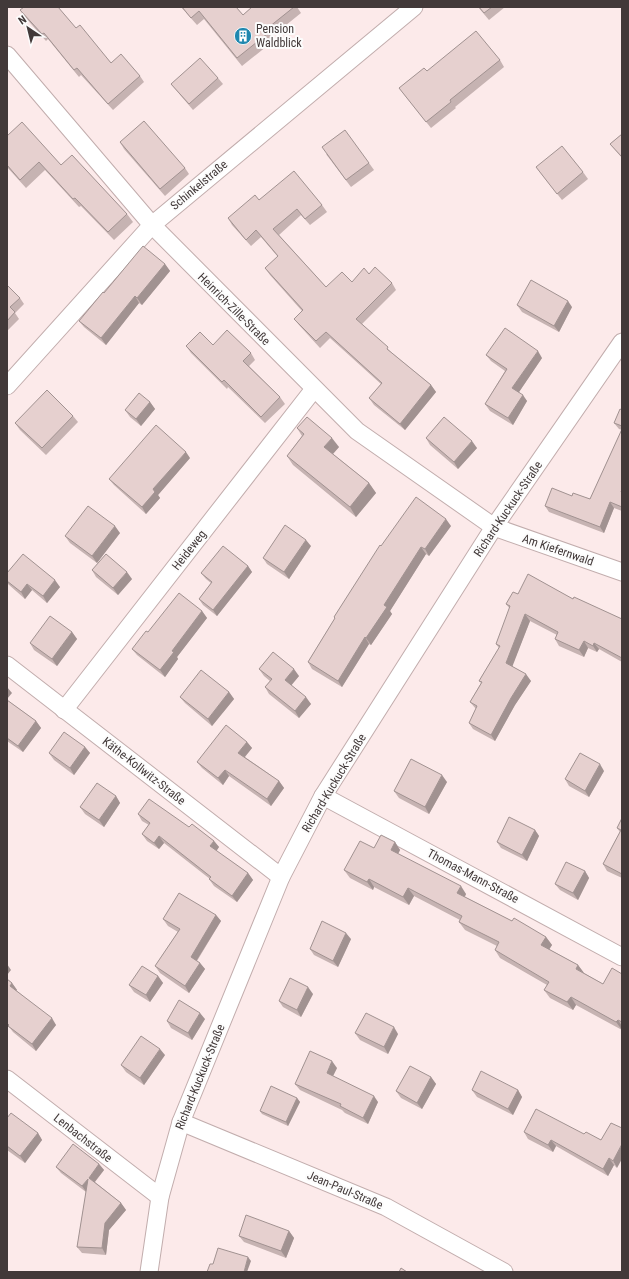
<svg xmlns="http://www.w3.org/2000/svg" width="629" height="1279" font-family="'Roboto Condensed',sans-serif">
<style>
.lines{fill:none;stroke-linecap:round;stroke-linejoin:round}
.minor-casing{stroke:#c2adad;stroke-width:19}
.minor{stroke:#fff;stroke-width:17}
.wall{fill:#c6b3b2}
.shaded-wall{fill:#a19291}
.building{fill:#e6d0cf;stroke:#a19291}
.labels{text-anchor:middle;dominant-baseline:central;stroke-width:4;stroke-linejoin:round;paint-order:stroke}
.poi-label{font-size:12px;fill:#423939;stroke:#fcfcfc;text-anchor:start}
.street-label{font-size:12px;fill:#423939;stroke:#fcfcfc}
</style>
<rect width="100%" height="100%" fill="#fceaea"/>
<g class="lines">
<defs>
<g id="minor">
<polyline points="7,55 152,225 357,431 494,527 622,572"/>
<polyline points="7,386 152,225 414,7"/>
<polyline points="7,665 281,877"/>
<polyline points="64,710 314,389"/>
<polyline points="323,796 622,957"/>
<polyline points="7,1079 160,1197"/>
<polyline points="181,1122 386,1207 504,1272"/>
<polyline points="149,1272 160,1197 181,1122 281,877 323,796 494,527 622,342"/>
</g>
</defs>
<use href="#minor" class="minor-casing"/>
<use href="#minor" class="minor"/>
</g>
<g class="wall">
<polygon points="181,7 236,7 243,15 252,7 297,7 301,13 270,38 272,42 242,66 204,19 197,25"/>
<polygon points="478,7 505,7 489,20"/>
<polygon points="20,10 76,28 111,63 140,76 144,82 113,110 81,75 79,77 48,39 46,41 25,17"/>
<polygon points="500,60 504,67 455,107 456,108 431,128 399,88"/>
<polygon points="218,78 223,84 193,110 176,90 171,84"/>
<polygon points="622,134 622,158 610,144"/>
<polygon points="7,136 61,165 127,214 133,222 114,240 81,206 79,207 45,170 26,188 7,167"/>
<polygon points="120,142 185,168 189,174 165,196 124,149"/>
<polygon points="326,154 369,163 374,170 351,187"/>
<polygon points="536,167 583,172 588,179 562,200"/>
<polygon points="259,200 322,205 327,212 310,225 301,215 279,235 326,287 352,282 369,274 392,283 396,290 362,324 392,353 431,385 436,392 405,430 374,405 369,398 381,384 330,338 320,348 299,325 294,319 302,311 270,275 265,268 278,257 261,237 251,246 232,225 228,218"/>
<polygon points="165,264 170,271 142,305 139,303 106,345 84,327 79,321 104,293"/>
<polygon points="7,285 20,298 24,304 15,313 19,319 7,331"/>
<polygon points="517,305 572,307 559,332 522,312"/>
<polygon points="213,345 251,353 255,360 249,366 280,397 285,404 265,423 228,387 227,389 191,353 186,346"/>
<polygon points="486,355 542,358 519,392 527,401 513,425 490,411 485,404 505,371 491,361"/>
<polygon points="150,402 155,409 141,426 130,417 125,410"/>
<polygon points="622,410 622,511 614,508 604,533 549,512 545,506 572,496 590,499 622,430 619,429 614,423"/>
<polygon points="73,416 78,422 46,455 20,430 15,423"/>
<polygon points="297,428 339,447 333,454 369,483 376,493 356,517 293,465 287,456 302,436"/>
<polygon points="426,438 477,448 458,469 430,445"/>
<polygon points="190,458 158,495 160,498 146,514 114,485 109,479"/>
<polygon points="451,526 429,556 426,554 390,611 392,614 371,645 369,644 342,687 312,669 308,662 335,618 334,617 381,546"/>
<polygon points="120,533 97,563 70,543 65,536"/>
<polygon points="311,546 289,579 267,564 263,558"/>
<polygon points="248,566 252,572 217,616 203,605 199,599 211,583 206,579 201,573"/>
<polygon points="92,570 132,579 118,595 96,577"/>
<polygon points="7,573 60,587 47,603 32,590 25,599 8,584 7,583"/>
<polygon points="518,594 573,599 622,619 622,662 599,649 597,652 588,648 584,657 559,646 555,639 557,635 530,621 512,666 531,681 515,705 495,741 473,729 469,723 476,709 470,702 481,683 479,681 499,648 496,644 510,609 506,604"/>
<polygon points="202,611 207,618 177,657 178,659 165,677 137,655 132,649 148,632"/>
<polygon points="72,632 77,639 57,666 34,650 30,643"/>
<polygon points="259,669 299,676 291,685 311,704 299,718 269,694 265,687 270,681 264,676"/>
<polygon points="229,692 234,699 212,726 185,703 180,697"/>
<polygon points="7,700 36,721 41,728 23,752 7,741"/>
<polygon points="247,742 252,748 245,757 279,781 284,788 271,806 229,776 223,785 202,768 197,762"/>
<polygon points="85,747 90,753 74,775 54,760 49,753"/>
<polygon points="604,771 589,797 569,786 565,779"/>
<polygon points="447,782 429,814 399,798 394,791"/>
<polygon points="116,796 120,803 104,827 85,814 80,807"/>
<polygon points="138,814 189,827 214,841 219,847 216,851 248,873 253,880 237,902 214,886 209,879 210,879 164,843 159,849 147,841 142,834 149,825 142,821"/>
<polygon points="622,818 622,878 607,871 603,864 620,832 617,828"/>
<polygon points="535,830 539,836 527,861 501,848 497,842"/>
<polygon points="395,842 400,850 398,854 466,894 465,897 512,921 546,937 552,945 549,949 578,965 584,973 603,984 622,974 622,1030 576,1005 573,1010 550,998 544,990 547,985 500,958 495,950 497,946 465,930 459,922 460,920 414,896 409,905 374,887 373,890 350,878 344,870 374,848"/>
<polygon points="585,871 589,878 578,900 560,890 555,884"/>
<polygon points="216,915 221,921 197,961 200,963 205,969 189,993 160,973 155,966 178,932 168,926 163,919"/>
<polygon points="351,939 338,967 314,955 310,949"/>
<polygon points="158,976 163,983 150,1002 134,992 129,985"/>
<polygon points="7,979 12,983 17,990 16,990 56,1025 36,1051 13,1032 10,1028 7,1026"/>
<polygon points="313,994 301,1017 283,1007 279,1001"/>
<polygon points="205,1019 192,1040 171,1028 167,1021"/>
<polygon points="355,1033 398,1034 388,1054 360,1040"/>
<polygon points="165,1055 144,1085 126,1072 121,1065"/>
<polygon points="337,1068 333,1076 378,1102 368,1124 345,1113 342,1110 300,1090 295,1084"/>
<polygon points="431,1077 436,1084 422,1109 401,1098 396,1091"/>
<polygon points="472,1090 518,1090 522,1097 513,1115 477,1097"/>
<polygon points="297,1098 300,1102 288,1126 262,1114 260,1111"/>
<polygon points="7,1118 38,1133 42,1140 25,1163 7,1150"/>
<polygon points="524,1132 584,1134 601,1140 617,1168 614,1165 608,1176 556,1146 553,1152 528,1139"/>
<polygon points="99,1164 104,1170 95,1182 121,1203 126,1210 109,1230 106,1255 82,1253 77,1247 86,1192 61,1173 56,1167"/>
<polygon points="289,1231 294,1238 286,1258 244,1242 239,1236"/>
</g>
<g class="shaded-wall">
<polygon points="165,264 170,271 142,305 137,298"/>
<polygon points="135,296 139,303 106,345 101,338"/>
<polygon points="568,301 572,307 559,332 554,326"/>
<polygon points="538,351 542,358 517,395 512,388"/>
<polygon points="431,385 436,392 405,430 400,424"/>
<polygon points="523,395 527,401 513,425 508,418"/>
<polygon points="150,402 155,409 141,426 136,419"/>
<polygon points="332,438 339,447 331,456 324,447"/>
<polygon points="472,441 477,448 458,469 454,462"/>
<polygon points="186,452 190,458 158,495 160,498 146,514 142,507 153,489"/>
<polygon points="369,483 376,493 356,517 350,507"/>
<polygon points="610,502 614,508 604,533 600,527"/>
<polygon points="446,519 451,526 429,556 425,549"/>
<polygon points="115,526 120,533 97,563 92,556"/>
<polygon points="306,540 311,546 289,579 284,572"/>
<polygon points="421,547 426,554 390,611 392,614 371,645 366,638 384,605"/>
<polygon points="248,566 252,572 217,616 213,610"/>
<polygon points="127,572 132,579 118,595 113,588"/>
<polygon points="55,580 60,587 47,603 43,596"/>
<polygon points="27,584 32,590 25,599 21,592"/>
<polygon points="202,611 207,618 177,657 178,659 165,677 160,670 172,651"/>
<polygon points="525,614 530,621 511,670 506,663"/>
<polygon points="72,632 77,639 57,666 52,659"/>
<polygon points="365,637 369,644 342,687 338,681"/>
<polygon points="584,641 588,648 584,657 579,650"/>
<polygon points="594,643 599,649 597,652 593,646"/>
<polygon points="294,669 299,676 290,687 285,680"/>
<polygon points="526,674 531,681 515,705 495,741 491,735 511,698"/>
<polygon points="7,687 12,693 7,699"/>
<polygon points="229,692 234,699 212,726 208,719"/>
<polygon points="306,697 311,704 299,718 295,711"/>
<polygon points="36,721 41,728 23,752 18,746"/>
<polygon points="247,742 252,748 243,759 238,753"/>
<polygon points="85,747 90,753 74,775 70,768"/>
<polygon points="600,764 604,771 589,797 585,791"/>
<polygon points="225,770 229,776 223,785 218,778"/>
<polygon points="442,775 447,782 429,814 425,807"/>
<polygon points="279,781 284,788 271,806 267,799"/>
<polygon points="116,796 120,803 104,827 99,820"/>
<polygon points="535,830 539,836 527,861 522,855"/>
<polygon points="159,836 164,843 159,849 154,843"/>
<polygon points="214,841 219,847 215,853 210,846"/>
<polygon points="395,842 400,850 396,858 391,850"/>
<polygon points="585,871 589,878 578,900 573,893"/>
<polygon points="248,873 253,880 237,902 232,896"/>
<polygon points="369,879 374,887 373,890 367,882"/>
<polygon points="461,886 466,894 462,901 457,893"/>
<polygon points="408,888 414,896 409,905 403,897"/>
<polygon points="216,915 221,921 195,963 191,957"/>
<polygon points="346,933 351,939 338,967 333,961"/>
<polygon points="546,937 552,945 547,953 541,945"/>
<polygon points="200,963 205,969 189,993 185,986"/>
<polygon points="7,964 11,970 7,975"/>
<polygon points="578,965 584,973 576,969"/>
<polygon points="158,976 163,983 150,1002 146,995"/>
<polygon points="12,983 17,990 15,992 10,986"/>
<polygon points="308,987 313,994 301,1017 297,1010"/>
<polygon points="571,997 576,1005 573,1010 567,1002"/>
<polygon points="200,1013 205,1019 192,1040 188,1033"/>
<polygon points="52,1018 56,1025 36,1051 32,1044"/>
<polygon points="618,1020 622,1026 622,1030 616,1022"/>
<polygon points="394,1027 398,1034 388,1054 384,1047"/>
<polygon points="160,1049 165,1055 144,1085 140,1078"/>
<polygon points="332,1061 337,1068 331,1080 327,1073"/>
<polygon points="431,1077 436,1084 422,1109 417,1103"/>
<polygon points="518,1090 522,1097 513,1115 508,1109"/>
<polygon points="374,1096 378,1102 368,1124 363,1118"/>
<polygon points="297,1098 300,1102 288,1126 286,1122"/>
<polygon points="38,1133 42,1140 25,1163 20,1156"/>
<polygon points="551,1140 556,1146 553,1152 548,1145"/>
<polygon points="622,1144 622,1159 617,1168 613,1161"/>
<polygon points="609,1158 614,1165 608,1176 603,1169"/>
<polygon points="99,1164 104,1170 93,1184 89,1178"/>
<polygon points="88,1179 87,1193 82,1186"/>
<polygon points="121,1203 126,1210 109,1230 106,1255 102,1248 105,1223"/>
<polygon points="289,1231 294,1238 286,1258 281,1251"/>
<polygon points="248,1257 251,1261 247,1272 244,1272"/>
</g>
<g class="building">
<polygon points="24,7 58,7 76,28 80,25 111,63 121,54 140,76 108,104 77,68 74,70 44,33 42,34 20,10"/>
<polygon points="182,7 236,7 243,15 252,7 294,7 264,31 267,34 237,58 199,11 191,18"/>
<polygon points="479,7 492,7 484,13"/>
<polygon points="476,31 500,60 450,100 451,102 426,122 399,88 424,68 427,71"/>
<polygon points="200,58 218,78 189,104 171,84"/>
<polygon points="144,121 185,168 160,189 120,142"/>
<polygon points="22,122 61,165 72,155 127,214 108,232 75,198 73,199 39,162 20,180 7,165 7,136"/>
<polygon points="345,130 369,163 346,180 322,147"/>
<polygon points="622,134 622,157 610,144"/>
<polygon points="562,146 583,172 557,194 536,167"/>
<polygon points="294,171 322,205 305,219 297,209 273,229 326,287 342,272 352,282 364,268 369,274 375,267 392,283 356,319 388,347 387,349 431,385 400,424 369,398 382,383 326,332 316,341 294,319 303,310 265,268 278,256 256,230 246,240 228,218 255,195 259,200"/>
<polygon points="143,246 165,264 137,298 135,296 101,338 79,321 103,292 104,293"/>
<polygon points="531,280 568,301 554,326 517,305"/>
<polygon points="7,285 20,298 10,307 15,312 7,321"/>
<polygon points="505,328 538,351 512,388 523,395 508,418 485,404 507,369 486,355"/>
<polygon points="227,330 251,353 243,361 280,397 261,417 224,380 222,382 186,346 200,332 213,345"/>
<polygon points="47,390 73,416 42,448 15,423"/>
<polygon points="139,393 150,402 136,419 125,410"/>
<polygon points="620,409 622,410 622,426 614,423"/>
<polygon points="307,417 332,438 324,447 369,483 350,507 287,456 304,434 297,428"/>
<polygon points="444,417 472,441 454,462 426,438"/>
<polygon points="156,425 186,452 153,489 155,492 142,507 109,479"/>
<polygon points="622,429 622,489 621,492 622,492 622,507 610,502 600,527 545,506 552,488 572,496 573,493 590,499"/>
<polygon points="416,497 446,519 425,549 421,547 384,605 387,607 366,638 365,637 338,681 308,662 335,618 334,617 380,545 381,546"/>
<polygon points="88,506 115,526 92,556 65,536"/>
<polygon points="285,525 306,540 284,572 263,558"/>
<polygon points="223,546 248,566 213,610 199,599 212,582 201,573"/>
<polygon points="23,554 55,580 43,596 27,584 21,592 7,581 7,573"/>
<polygon points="106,554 127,572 113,588 92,570"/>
<polygon points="528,574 573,599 574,597 622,619 622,658 594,643 593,646 584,641 579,650 555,639 558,632 525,614 506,663 526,674 511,698 491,735 469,723 477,706 470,702 482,682 479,681 500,646 496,644 510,606 506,604 513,592 518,594"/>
<polygon points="179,593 202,611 172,651 174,652 160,670 132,649 146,631 148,632"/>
<polygon points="50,616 72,632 52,659 30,643"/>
<polygon points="273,652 294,669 285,680 306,697 295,711 265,687 272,679 259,669"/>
<polygon points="201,670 229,692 208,719 180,697"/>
<polygon points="7,700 36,721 18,746 7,738"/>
<polygon points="226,725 247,742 238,753 279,781 267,799 225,770 218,778 197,762"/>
<polygon points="64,732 85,747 70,768 49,753"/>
<polygon points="580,753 600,764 585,791 565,779"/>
<polygon points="411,759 442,775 425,807 394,791"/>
<polygon points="97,783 116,796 99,820 80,807"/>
<polygon points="149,799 189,827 192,824 214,841 210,846 248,873 232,896 209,879 211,877 159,836 154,843 142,834 150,823 138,814"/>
<polygon points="509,817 535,830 522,855 497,842"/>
<polygon points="622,818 622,874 603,864 621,830 617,828"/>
<polygon points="381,835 395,842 391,850 461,886 457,893 512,921 514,918 546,937 541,945 578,965 576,969 603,984 612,968 622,974 622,1022 618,1020 616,1022 571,997 567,1002 544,990 549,982 495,950 499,942 459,922 462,916 408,888 403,897 369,879 367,882 344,870 360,841 374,848"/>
<polygon points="566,862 585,871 573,893 555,884"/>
<polygon points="179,893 216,915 191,957 200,963 185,986 155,966 180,929 163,919"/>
<polygon points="322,921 346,933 333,961 310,949"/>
<polygon points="142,966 158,976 146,995 129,985"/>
<polygon points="290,978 308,987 297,1010 279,1001"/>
<polygon points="7,979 12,983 10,986 52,1018 32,1044 8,1026 9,1025 7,1023"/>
<polygon points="179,1000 200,1013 188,1033 167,1021"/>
<polygon points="366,1013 394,1027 384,1047 355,1033"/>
<polygon points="141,1036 160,1049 140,1078 121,1065"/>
<polygon points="310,1051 332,1061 327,1073 374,1096 363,1118 340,1106 341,1104 295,1084"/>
<polygon points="410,1066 431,1077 417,1103 396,1091"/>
<polygon points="481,1071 518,1090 508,1109 472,1090"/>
<polygon points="271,1086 297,1098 286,1122 260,1111"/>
<polygon points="536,1109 584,1134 586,1132 601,1140 611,1123 622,1128 622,1144 613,1161 609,1158 603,1169 551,1140 548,1145 524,1132"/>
<polygon points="11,1113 38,1133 20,1156 7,1146 7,1118"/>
<polygon points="73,1144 99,1164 89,1178 121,1203 105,1223 102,1248 77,1247 88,1179 82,1186 56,1167"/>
<polygon points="246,1215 289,1231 281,1251 239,1236"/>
<polygon points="218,1248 248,1257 244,1272 207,1272 210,1264 213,1264"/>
<polygon points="401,1268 407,1272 399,1272"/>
</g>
<defs>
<symbol id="building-disc" viewBox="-11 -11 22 22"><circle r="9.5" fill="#1f87af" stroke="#fcfcfc"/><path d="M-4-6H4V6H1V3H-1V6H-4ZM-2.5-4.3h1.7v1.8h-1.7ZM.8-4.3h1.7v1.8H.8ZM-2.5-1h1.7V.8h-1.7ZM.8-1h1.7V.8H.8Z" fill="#fff"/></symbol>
</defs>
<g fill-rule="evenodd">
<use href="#building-disc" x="233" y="26" width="20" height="20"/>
</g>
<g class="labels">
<g class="poi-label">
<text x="256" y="29">Pension<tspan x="256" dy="14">Waldblick</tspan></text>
</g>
<g class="street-label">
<text transform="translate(199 185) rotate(-40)">Schinkelstraße</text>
<text transform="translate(234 309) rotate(45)">Heinrich-Zille-Straße</text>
<text transform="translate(508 509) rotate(-56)">Richard-Kuckuck-Straße</text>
<text transform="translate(189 550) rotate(-52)">Heideweg</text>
<text transform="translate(558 550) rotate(19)">Am Kiefernwald</text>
<text transform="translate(144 771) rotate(38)">Käthe-Kollwitz-Straße</text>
<text transform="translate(334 783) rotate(-59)">Richard-Kuckuck-Straße</text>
<text transform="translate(473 876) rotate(28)">Thomas-Mann-Straße</text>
<text transform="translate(200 1077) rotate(-68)">Richard-Kuckuck-Straße</text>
<text transform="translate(83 1138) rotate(38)">Lenbachstraße</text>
<text transform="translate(345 1190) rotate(23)">Jean-Paul-Straße</text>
</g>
</g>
<rect width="629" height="1279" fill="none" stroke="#423939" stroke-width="16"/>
<g transform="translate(28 28) rotate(325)" stroke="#fcfcfc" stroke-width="3" paint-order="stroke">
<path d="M0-3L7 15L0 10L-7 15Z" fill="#423939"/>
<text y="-6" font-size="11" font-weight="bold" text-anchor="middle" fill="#423939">N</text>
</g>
</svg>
